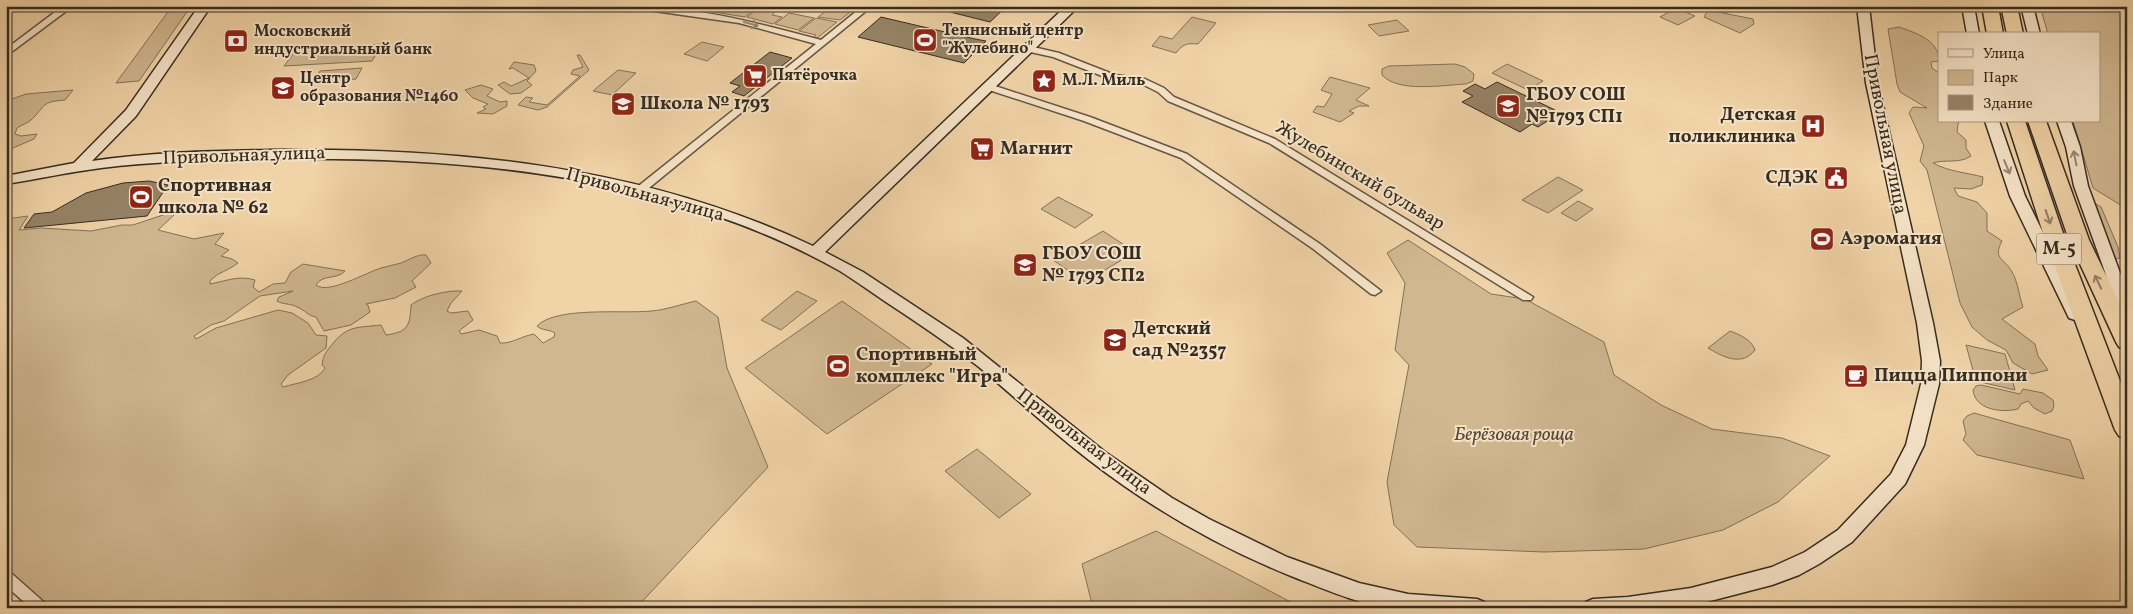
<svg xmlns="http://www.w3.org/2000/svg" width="2133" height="614" font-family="Vollkorn,serif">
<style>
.green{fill:#d0b790;stroke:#827258}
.building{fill:#968366;stroke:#352c20}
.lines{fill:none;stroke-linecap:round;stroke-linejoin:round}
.street-casing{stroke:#645642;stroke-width:3}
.secondary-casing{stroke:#352c20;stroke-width:3}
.highway-casing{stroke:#352c20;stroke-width:3}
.street{fill:#f5e2c6;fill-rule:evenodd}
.secondary{fill:#f5e2c6;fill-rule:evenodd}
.highway{fill:#f0d3a7;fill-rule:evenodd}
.oneway{stroke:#958773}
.oneway2{stroke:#928064}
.labels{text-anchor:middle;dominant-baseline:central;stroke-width:4;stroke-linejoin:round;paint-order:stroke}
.far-poi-label{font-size:16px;font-weight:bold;fill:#352c20;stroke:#f5e2c6;text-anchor:start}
.shield{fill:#f5e2c6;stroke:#6f6352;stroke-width:1}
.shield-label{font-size:18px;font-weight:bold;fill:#352c20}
.poi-label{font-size:19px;font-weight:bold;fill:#352c20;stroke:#f5e2c6;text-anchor:start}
.street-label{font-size:19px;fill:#352c20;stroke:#f5e2c6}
.park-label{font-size:19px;font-style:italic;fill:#544836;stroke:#f5e2c6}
</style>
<rect width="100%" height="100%" fill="#f0d3a7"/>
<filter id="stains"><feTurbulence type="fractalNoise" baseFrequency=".004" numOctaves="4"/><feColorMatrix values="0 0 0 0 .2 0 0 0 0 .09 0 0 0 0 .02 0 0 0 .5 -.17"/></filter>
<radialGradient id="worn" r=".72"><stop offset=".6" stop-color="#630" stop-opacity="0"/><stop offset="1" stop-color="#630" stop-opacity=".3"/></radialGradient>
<g class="green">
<polygon points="177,6 191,6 139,81 116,83 170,9"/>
<polygon points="681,6 751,6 757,7 745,17 689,8 684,10 677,9"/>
<polygon points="832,6 849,6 853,10 840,20 818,17"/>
<polygon points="2040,6 2127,6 2127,209 2093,188 2073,121 2099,121 2099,34 2048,34"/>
<polygon points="759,8 776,11 772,15 782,17 773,24 747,17"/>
<polygon points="1676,8 1695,16 1678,25 1660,17"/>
<polygon points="1708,10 1753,19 1754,24 1740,33 1704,17"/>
<polygon points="789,13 814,18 798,30 775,24"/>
<path d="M1192,17l24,6 -18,21c-11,-1 -15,0 -22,9l-24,-7 8,-10 12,3z"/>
<polygon points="816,18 837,22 816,39 813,38 816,35 799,31"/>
<polygon points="1397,20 1409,31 1379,36 1368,25"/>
<path d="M1899,27c17,6 40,13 40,34l-8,1 1,6 7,5v48h21l-2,3 -1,8 9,8v8l5,8c-12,8 -25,3 -38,7 17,9 31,9 50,14l-1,8 -11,4 -17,-1 4,8 19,6 10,11v18l15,10c-10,19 3,17 10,31 6,10 7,24 11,35l-21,12 33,25 3,12 10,14 -16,4 -19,-11 -7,-13 -19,-10 -15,-13 -12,-24 -33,-133 -7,-9 4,-15 -15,-33 4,-6 14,1 -27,-16 -3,-8 -9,-55z"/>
<polygon points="702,42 724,47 707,61 684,54"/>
<polygon points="382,44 372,61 284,66 297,49"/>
<polygon points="577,55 580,55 589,70 547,107 538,110 518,105 526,97 533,98 529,102 547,105 580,76 571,74 573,70 583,67"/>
<polygon points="514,62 534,65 536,71 527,81 532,85 521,93 510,94 498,85 504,82 511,86 529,78 513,68 509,69"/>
<path d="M1455,64l10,3 9,7 -1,7 -7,3c-23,1 -68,9 -84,-9v-6l7,-3z"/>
<polygon points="1507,64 1543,81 1528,90 1492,73"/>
<polygon points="362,68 356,79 313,82 320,71"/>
<polygon points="618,70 636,73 612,95 593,91"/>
<polygon points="1330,77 1370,88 1356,100 1369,106 1359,106 1349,111 1354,113 1340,122 1313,112 1317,106 1324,107 1332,94 1321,90"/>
<polygon points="481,85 493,89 487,96 500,102 507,101 507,106 493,114 477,113 486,109 483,107 488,104 473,98 465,90"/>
<path d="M73,90l-8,10c-25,2 -18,5 -34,20 -3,3 -10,5 -14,8l-2,6 6,2 16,-2 -3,5 -28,12v-50l20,-7z"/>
<polygon points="1558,177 1583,190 1548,213 1522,200"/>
<polygon points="1058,197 1093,215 1075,228 1041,209"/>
<polygon points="1578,201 1593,209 1576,221 1561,213"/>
<polygon points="2091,201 2101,207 2118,247 2120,258 2114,259"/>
<path d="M169,213h5v2l-16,15 36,9 30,-6 -9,11 14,6 -8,6 11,3 6,4c-10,8 -20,9 -28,18v3c16,-3 29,-9 45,-4l-2,7 6,5 14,-8 12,-1 6,-11 12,-8 42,7c-8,9 -23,3 -29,14 12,10 51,-13 65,-17 7,-2 13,-3 20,-5 8,-3 16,-9 25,-8l5,8 -19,18 4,6 -21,11 -29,6 2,1 2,7 -19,13 -27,6 -8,-14c-8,-1 -11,-7 -19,-10 -7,-4 -13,-2 -20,-6l2,-4 14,-6 -33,5 -36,25 -13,4 -17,11 2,3 20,-11 62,-18 14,3 16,10 8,12 11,1 -1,12 -38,27 -7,9 2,3c13,-4 35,-6 42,-19l-3,-3c1,-8 3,-12 8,-18 17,-22 25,-19 51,-22l5,10c22,-3 24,-9 25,-30 11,-9 36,-15 51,-14l-11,12 -4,8 4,2 17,-2 5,9 -14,11 2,3 18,-4 18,6 3,7c11,1 22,-7 34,-9l9,9 11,-6 1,-4c-6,-4 -13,-2 -18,-7 19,-20 87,-12 114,-15 15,-1 31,-7 45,-10l22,16 9,51 41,99 -132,141h-627l8,-4 6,-6 -17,-22v-357l22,-3 -9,14 22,-2 50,3 31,-6h11z"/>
<polygon points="1103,231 1135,252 1085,282 1053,260"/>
<polygon points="1408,240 1491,294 1525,299 1604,342 1614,375 1661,405 1712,429 1782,438 1830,456 1778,502 1723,530 1644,549 1544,552 1417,547 1394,525 1387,482 1409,365 1395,350 1405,283 1387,253"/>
<polygon points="797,291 817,301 781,330 761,320"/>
<polygon points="842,301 932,364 827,434 745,368"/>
<path d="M1730,331c10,4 21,8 25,19 -13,17 -32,7 -47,-2z"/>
<polygon points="1966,345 2005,354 2015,390 1976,381"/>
<path d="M1981,385l39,9 3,-5 20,4 10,7 1,6 -2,5 -7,3 -11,-6 -6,-7 -7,3 -3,5c-16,4 -43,1 -45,-19l3,-4z"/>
<polygon points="1974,413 2070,440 2084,479 1977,455 1963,440 1966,434 1963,421 1967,416"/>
<polygon points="977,449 1031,494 999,518 945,471"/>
<polygon points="1156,531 1302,608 1093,608 1082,564"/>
</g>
<g class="building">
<polygon points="942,6 1007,6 990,22 942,10"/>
<polygon points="881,17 975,39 986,41 964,63 858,37"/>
<polygon points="770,52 792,58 744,96 732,92 740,86 730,83"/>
<polygon points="1497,82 1555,110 1543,118 1549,120 1538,127 1532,124 1520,132 1462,102 1473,96 1463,91 1475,84 1485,89"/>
<polygon points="149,181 168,185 147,216 24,228 34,214 52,212 86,193 123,183"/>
</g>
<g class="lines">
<defs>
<g id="street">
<polygon points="63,6 73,6 6,56 6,49"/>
<path d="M629,6c65,0 129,17 192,34l42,-34h9l-228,186h-8l-1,-2 1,-2 180,-144 -77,-21 -106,-15z"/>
<polygon points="1029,46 1059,53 1115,75 1145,79 1164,88 1174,97 1275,139 1533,297 1531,300 1523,300 1269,143 1168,101 1158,92 1140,83 1110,79 1053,57 1026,51 1025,49"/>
<polygon points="989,84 1090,117 1187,154 1320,244 1381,291 1375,295 1371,294 1312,248 1181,158 1084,121 986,89 986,85"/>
<polygon points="6,571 11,573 46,604 48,608 31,608 6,586"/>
</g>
<g id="secondary">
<path d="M199,6h12l-75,110 -44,45c59,-9 119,-10 178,-11 185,-3 374,16 543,96l253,-240h13l-254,246 38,20 100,66 142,114 67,46 37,21 78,38 72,26 49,11 69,5 7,3 3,6c-31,0 -66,3 -96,0 -34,-4 -69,-20 -100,-32 -72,-29 -140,-68 -202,-116 -38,-29 -73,-62 -110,-93 -30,-23 -61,-44 -93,-65 -15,-10 -30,-21 -46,-31 -172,-97 -377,-115 -570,-112 -56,1 -113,2 -169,9 -32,4 -63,11 -95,16v-8l68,-13 52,-53z"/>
<polygon points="1857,6 1869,6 1878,83 1933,323 1940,361 1939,384 1924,445 1905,484 1852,542 1819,564 1799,575 1772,585 1691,606 1677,608 1583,608 1586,602 1593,599 1628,597 1691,588 1772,567 1805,552 1838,530 1891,474 1906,445 1921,384 1922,361 1917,323 1866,83"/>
<polygon points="1962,6 1974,6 1979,34 1967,34"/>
<polygon points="2021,6 2033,6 2040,34 2028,34"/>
<polygon points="1985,121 1999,121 2025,196 2083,314 2081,318 2075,320 2069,318 2010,196"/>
<polygon points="2057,121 2071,121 2080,147 2088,186 2127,292 2127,327 2121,325 2119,321 2105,272 2074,186 2066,147"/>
</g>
<g id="highway">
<polygon points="1982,6 1998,6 2003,34 1987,34"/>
<polygon points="2001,6 2017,6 2023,34 2007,34"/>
<polygon points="2007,121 2025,121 2064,236 2127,399 2127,439 2119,436 2115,430 2044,236"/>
<polygon points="2028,121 2046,121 2089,240 2127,319 2127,350 2119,347 2116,342 2069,240"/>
</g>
</defs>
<use href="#street" class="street-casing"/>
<use href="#secondary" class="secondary-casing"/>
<use href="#highway" class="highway-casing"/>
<use href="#street" class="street"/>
<use href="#secondary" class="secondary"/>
<use href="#highway" class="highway"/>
</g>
<defs><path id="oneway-shaft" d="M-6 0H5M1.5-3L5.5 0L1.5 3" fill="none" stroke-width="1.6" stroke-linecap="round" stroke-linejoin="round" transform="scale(1.25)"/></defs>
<g class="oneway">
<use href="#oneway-shaft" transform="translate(751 24) rotate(15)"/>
<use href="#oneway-shaft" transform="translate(2075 158) rotate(-101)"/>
<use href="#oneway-shaft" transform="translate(2007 167) rotate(67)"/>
</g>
<g class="oneway2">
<use href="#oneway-shaft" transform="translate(2048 217) rotate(71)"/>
<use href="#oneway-shaft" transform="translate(2098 282) rotate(-115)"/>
</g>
<defs>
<symbol id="stadium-square" viewBox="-11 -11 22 22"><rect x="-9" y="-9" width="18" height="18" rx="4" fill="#8f2418" stroke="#f5e2c6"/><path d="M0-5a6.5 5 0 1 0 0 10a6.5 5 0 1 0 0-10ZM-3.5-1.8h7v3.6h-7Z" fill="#fff"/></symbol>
<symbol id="bank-square" viewBox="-11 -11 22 22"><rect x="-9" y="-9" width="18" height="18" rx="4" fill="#8f2418" stroke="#f5e2c6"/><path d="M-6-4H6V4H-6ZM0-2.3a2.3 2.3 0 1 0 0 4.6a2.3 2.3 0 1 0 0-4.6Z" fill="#fff"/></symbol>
<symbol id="supermarket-square" viewBox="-11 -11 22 22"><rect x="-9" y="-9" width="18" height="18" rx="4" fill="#8f2418" stroke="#f5e2c6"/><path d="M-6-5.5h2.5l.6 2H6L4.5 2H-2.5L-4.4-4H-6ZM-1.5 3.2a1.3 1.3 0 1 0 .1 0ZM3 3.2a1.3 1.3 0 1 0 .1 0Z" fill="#fff"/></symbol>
<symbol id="sight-square" viewBox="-11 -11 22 22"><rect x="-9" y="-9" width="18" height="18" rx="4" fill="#8f2418" stroke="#f5e2c6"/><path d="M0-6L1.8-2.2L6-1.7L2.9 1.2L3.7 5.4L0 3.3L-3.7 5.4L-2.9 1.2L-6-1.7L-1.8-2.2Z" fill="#fff"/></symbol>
<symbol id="school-square" viewBox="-11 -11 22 22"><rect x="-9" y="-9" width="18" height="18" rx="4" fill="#8f2418" stroke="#f5e2c6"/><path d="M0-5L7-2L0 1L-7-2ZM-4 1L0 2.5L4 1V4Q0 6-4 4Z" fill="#fff"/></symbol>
<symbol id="hospital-square" viewBox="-11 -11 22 22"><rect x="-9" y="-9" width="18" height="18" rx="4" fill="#8f2418" stroke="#f5e2c6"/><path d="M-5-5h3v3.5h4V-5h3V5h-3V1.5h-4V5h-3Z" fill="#fff"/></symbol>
<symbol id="civic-square" viewBox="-11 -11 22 22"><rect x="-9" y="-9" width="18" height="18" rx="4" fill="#8f2418" stroke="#f5e2c6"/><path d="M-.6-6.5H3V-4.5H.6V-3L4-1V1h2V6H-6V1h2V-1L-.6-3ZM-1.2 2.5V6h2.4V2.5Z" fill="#fff"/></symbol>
<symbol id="cafe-square" viewBox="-11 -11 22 22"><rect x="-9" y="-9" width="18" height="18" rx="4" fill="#8f2418" stroke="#f5e2c6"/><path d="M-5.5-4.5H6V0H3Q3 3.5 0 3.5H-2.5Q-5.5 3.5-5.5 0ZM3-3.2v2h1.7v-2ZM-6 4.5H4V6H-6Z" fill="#fff"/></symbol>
</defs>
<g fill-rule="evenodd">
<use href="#stadium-square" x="911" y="26" width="28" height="28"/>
<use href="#bank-square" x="222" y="27" width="28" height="28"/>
<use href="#supermarket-square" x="741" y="62" width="28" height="28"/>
<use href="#sight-square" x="1030" y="67" width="28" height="28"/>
<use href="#school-square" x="269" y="74" width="28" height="28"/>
<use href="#school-square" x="609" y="90" width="28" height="28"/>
<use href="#school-square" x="1494" y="92" width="28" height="28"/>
<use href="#hospital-square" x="1799" y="112" width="28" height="28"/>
<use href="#supermarket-square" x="968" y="135" width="28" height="28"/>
<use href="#civic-square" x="1822" y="164" width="28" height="28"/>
<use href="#stadium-square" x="127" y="183" width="28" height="28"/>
<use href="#stadium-square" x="1808" y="225" width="28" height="28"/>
<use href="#school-square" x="1011" y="251" width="28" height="28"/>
<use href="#school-square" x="1101" y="326" width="28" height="28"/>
<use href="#stadium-square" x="824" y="352" width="28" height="28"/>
<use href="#cafe-square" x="1842" y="362" width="28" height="28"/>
</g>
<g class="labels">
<g class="far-poi-label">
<text x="942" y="31">Теннисный центр<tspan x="942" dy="18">"Жулебино"</tspan></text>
<text x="254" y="32">Московский<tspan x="254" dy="18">индустриальный банк</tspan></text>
<text x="772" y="76">Пятёрочка</text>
<text x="300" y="79">Центр<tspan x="300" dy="18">образования №1460</tspan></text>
<text x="1062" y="81">М.Л. Миль</text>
</g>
<rect class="shield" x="2036.5" y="233.5" width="45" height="31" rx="4"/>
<g class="shield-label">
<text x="2059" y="249">М-5</text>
</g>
<g class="poi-label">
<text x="1526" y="95">ГБОУ СОШ<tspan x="1526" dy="22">№1793 СП1</tspan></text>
<text x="640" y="104">Школа № 1793</text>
<text x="1796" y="115" text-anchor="end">Детская<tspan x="1796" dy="22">поликлиника</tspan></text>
<text x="1000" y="149">Магнит</text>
<text x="1818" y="178" text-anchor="end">СДЭК</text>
<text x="158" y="186">Спортивная<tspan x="158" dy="22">школа № 62</tspan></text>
<text x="1840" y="239">Аэромагия</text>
<text x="1042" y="254">ГБОУ СОШ<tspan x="1042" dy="22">№ 1793 СП2</tspan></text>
<text x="1132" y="329">Детский<tspan x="1132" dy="22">сад №2357</tspan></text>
<text x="856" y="355">Спортивный<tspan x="856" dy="22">комплекс "Игра"</tspan></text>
<text x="1874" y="376">Пицца Пиппони</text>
</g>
<g class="street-label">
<text transform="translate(1885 134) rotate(79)">Привольная улица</text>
<text transform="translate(244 156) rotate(-2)">Привольная улица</text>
<text transform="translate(1360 176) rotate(31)">Жулебинский бульвар</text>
<text transform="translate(645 195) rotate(15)">Привольная улица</text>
<text transform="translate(1084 442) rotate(37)">Привольная улица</text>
</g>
<g class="park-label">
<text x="1514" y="435">Берёзовая роща</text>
</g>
</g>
<rect width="2133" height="614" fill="none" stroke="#f0d3a7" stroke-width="25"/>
<rect x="8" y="8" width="2118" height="599" fill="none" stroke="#352c20" stroke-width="2.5"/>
<rect x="12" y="12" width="2108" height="589" fill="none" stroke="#352c20"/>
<rect x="1938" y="32" width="162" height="90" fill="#f5e2c6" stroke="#a89984"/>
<rect x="1948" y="49" width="25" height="8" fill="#f5e2c6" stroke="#a89984"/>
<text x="1983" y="58" font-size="15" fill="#352c20">Улица</text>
<rect x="1948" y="70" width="25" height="15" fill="#d0b790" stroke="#a89984"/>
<text x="1983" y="82" font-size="15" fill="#352c20">Парк</text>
<rect x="1948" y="95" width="25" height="15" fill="#968366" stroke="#a89984"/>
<text x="1983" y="108" font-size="15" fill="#352c20">Здание</text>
<rect width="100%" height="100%" filter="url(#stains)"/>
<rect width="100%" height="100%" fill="url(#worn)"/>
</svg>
